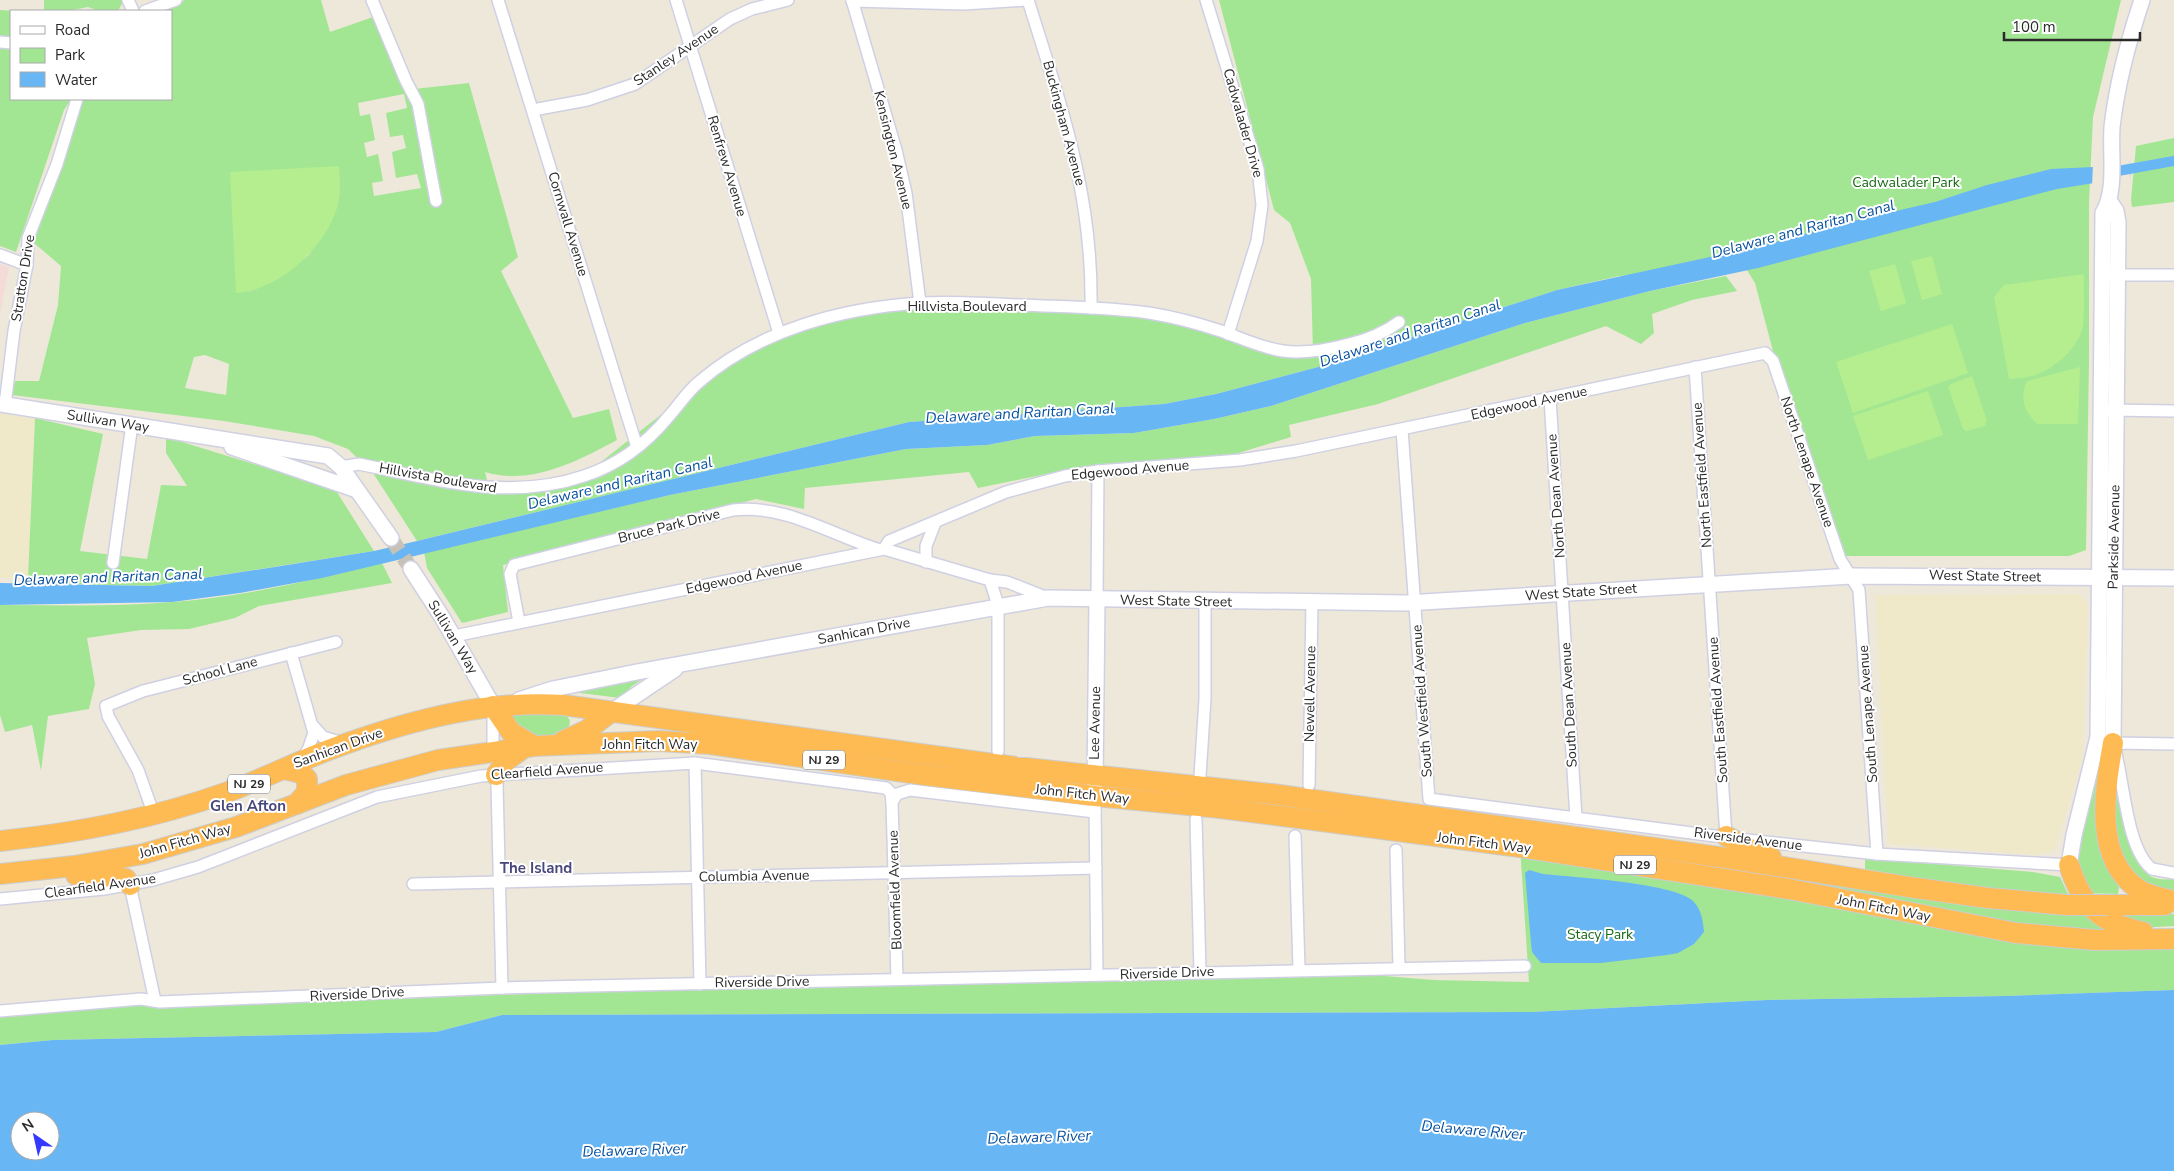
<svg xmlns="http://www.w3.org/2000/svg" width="2174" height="1171" font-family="'Nunito Sans',sans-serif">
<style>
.education{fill:#efe9c9}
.medical{fill:#f4dbd7}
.green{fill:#a2e694;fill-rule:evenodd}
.pitch{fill:#b5ee8f}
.water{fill:#68b6f4;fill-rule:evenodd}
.pier{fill:#ede8da}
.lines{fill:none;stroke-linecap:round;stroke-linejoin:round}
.canal{stroke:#68b6f4;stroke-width:10}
.secondary-tunnel{stroke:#c6c2b7;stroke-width:15;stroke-dasharray:15 8;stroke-linecap:butt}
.street-casing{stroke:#d0d0e3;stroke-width:14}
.secondary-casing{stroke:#d0d0e3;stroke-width:18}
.highway-casing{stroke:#ccc;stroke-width:22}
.street{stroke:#fff;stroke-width:11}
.secondary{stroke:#fff;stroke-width:15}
.highway{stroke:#ffbb53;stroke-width:20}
.highway-bridge-casing{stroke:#ccc;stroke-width:22;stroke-linecap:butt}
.highway-bridge{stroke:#ffbb53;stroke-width:20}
.labels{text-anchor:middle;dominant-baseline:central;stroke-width:4;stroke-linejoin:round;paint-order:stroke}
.shield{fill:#fff;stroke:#6a6a6a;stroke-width:1}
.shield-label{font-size:12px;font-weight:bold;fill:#2a2a2a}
.street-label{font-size:14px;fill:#2a2a2a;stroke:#fff}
.park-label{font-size:14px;fill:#196a16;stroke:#fff}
.water-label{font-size:15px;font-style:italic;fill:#0751a0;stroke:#fff}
.neighbourhood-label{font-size:15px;font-weight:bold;fill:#48487c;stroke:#fff}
</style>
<rect width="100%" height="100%" fill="#ede8da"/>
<g class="education">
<polygon points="0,413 35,418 28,578 0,578"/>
<polygon points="2079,594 2088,604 2082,759 2055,850 2039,855 1889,844 1875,595"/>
</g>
<polygon class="medical" points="0,264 9,267 0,314"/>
<g class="green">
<polygon points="44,0 124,0 118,11 99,11 88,7 67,11 44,11"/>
<path d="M185,0h136l9,32 43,-15 32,73 64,-7 49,174 -17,14 72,147 36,-9 8,31c-39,21 -86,46 -132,32l4,16 98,-15 179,-141 145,-31 200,7 202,44 -2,-73 -21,-56 -16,-13 -55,-210h902l-28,117 -4,84v160l-3,189 -17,6h-225l-71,-205 -18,-68 -8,-13 -128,6 -62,14 -235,76 -106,28 -52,10 -255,18 -492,119 -44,-68 -25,-24 -34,-13 -90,-15 -212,-26 3,-14h24l19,-76 3,-39 -27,-23 47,-144h90v-88h-9zM404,94l3,14 -21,5 4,24 13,-2 3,13 -14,4 4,26 21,-4 4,14 -47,8 -2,-13 11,-2 -5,-27 -11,3 -3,-14 11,-3 -5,-26 -10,2 -2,-13zM312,252c-19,17 -41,32 -65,40zM205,355l24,9 -3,31 -41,-7 9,-31z"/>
<polygon points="0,10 15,11 11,11 11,99 71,99 64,110 16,252 0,246"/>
<polygon points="2174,138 2174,202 2132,207 2131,200 2136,146"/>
<polygon points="1726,276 1737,291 1692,300 1652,314 1654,333 1641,344 1606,326 1378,404 1289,425 1291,437 1232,455 1066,470 978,488 969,472 805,488 804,509 756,499 503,565 508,612 462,623 427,568 424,552 670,495 906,449 987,445 1035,436 1134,433 1214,419 1271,406 1525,323 1650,291"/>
<polygon points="35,418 103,434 80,551 147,559 161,485 187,486 166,453 166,437 335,489 374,551 152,586 34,583 28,578"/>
<path d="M382,563l10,20 -133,23 -24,12 -46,11 -48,1 -54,8 8,46 -6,25 -41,7 -7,55 -9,-46 -27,7 -5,-17v-110c57,0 115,2 172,-3 71,-5 141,-22 210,-39z"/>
<polygon points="646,677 632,686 620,698 573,692"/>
<path d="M503,711l62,1 5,9 -1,6c-8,10 -33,17 -44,8 -8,-6 -15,-17 -22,-24z"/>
<polygon points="2100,761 2102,765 2102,852 2119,887 2118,894 2086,893 2075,863 2079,832"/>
<path d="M2113,769c4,24 16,103 42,109 5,2 13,1 19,1v14l-23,-4 -33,-32z"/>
<polygon points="1244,801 1305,805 2083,913 2105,931 2033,927 1511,839"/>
<polygon points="1520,847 1966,925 2174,934 2174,990 2006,996 1767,1000 1532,1012 502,1015 436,1032 53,1040 0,1045 0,1013 143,1003 204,1006 607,991 790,989 1050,980 1359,974 1434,980 1529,982"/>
<polygon points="1865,858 2033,872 2060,877 2068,894 1970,887 1865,869"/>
<polygon points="2106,914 2174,914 2174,926 2139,928"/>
</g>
<g class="pitch">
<path d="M339,166c1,14 2,29 -2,42 -13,41 -58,82 -101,85l-6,-121z"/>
<polygon points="1932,256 1942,294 1922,300 1911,261"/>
<polygon points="1895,264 1906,303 1881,311 1869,271"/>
<path d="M2084,274c-1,17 1,35 -1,51 -3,23 -30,45 -51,51 -7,2 -16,2 -23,3l-15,-82 10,-12z"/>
<polygon points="1952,324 1968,373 1853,413 1836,362"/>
<path d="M2080,367l-2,57h-41c-13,-13 -18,-26 -10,-43z"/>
<polygon points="1972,376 1987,421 1985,426 1967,431 1963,429 1948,387 1951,384"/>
<polygon points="1928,391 1943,435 1868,460 1853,416"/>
</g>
<g class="water">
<polygon points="2129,160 2131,177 2057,189 1758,268 1650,291 1525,323 1271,406 1214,419 1134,433 1035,436 987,445 906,449 670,495 322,578 240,593 172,602 0,605 0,583 152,586 287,565 374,551 417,541 909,422 1164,404 1216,394 1322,366 1557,290 1761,246 1844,223 1935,202 1987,185 2051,169 2093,167"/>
<path d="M1529,870l14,4c30,3 128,9 149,26 9,8 11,20 12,32l-10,12 -16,9 -11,2 -66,8h-60l-9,-11 -1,-9 -6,-70z"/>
<path d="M2174,990v181h-2174v-126l53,-5 383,-8 66,-17 1030,-3 235,-12 239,-4zM20,1121h30v30h-30z"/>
</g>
<polygon class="pier" points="2129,158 2131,179 2092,187 2093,164"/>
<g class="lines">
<polyline class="canal" points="2118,171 2174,161"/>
<polyline class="secondary-tunnel" points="391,538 411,569"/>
<defs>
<g id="street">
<polyline points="128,0 133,11"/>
<polyline points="372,0 406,81 418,104 436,201"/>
<polyline points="498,0 637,447"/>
<polyline points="676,0 779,333"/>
<polyline points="852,0 896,150 906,193 920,303"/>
<path d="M1028,0c33,106 65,194 63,308"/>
<polyline points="1206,0 1258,169 1262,205 1257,241 1228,334"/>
<polyline points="852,1 964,4 1027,0"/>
<polyline points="145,11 176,0"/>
<polyline points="0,42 11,43"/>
<polyline points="533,110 587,100 635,84 730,19 752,9 788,0"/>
<polyline points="0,255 27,265"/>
<polyline points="2111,275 2174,275"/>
<polyline points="1695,367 1726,836"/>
<polyline points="1550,398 1576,818"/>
<polyline points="5,405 14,331 27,265 28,238 57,164 77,99"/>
<polyline points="2109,410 2174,411"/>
<polyline points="1402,430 1429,799 1738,839 1877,854 2069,865"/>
<path d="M341,467l18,-3c75,15 149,38 225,12 34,-11 63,-33 85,-60 10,-11 18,-24 30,-34 60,-52 143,-74 221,-79 34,-2 67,1 101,2 42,2 85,2 128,8 25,4 51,11 75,19 19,7 38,16 59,19 22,3 44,-1 66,-7 18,-4 35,-11 50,-22"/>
<polyline points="884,549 990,580 1007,582 1048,598"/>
<polyline points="926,562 926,546 935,523"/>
<polyline points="113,563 132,424"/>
<polyline points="990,580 998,605 998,751"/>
<polyline points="1097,599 1098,471"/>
<path d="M519,622l-9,-48 4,-9 219,-55c51,-6 97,24 144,39"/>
<polyline points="454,636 884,549 889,541 1006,492 1065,476 1098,471 1240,460 1296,451 1765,353 1773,361 1840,559 1859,590 1877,854"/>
<polyline points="291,653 314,733 308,750 301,760"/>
<polyline points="313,726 323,737 343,743"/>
<path d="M2174,744l-61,-1c11,32 12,105 39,126l22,4"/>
<polyline points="493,756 493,710"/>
<polyline points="695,763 700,984"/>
<polyline points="494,772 497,784 502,988"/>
<polyline points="1200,776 1205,699 1205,601"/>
<polyline points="1309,785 1312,602"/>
<polyline points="892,802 897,794 910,790 1095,812"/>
<polyline points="1095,805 1097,975"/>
<polyline points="154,815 138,770 108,716 106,706 143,691 336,642"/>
<polyline points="1196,819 1200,972"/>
<polyline points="1295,836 1299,969"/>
<polyline points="1396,850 1399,967"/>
<polyline points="413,884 1096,868"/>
<polyline points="130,885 155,1001"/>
<polyline points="0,899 104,889 153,880 198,867 377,797 481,776 695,763 886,788 891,793 892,802 897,979"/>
<polyline points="0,1011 141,999 160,1002 502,988 1525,966"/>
</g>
<g id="secondary">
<polyline points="2110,202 2116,211 2118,223 2113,743"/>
<polyline points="0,404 328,456 341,467 391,538"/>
<polyline points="232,447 357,490"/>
<polyline points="411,569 442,617 493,706"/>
<polyline points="519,700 553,689 637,672 1048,598 1406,603 1851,576 2174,578"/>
<polyline points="611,712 675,669"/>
<polyline points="1095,785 1097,599"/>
<path d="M2069,865l5,-30 24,-98 5,-524c14,-23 7,-59 9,-86 5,-44 16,-85 30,-127"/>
</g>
<g id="highway">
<polyline points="493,706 511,732 534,746"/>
<polyline points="563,741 587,730 611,712"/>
<path d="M2113,743c-8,46 -20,115 25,146 10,7 24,9 36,12"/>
<polyline points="284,769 301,773 307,779 307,792 297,804"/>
<polyline points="496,775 507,760 525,747"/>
<polyline points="1726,836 1761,855 1771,857"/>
<path d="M0,841c78,-8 152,-22 225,-48 41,-15 79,-35 120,-49 70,-25 144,-44 218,-39l453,62 256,27 454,64 183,29 79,11 79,7"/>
<path d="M2069,865c13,41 31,58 74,67"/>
<polyline points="0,874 74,866 143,854 236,827 346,785 438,760 534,746 659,741 710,744 925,775 1095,796 1220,808 1520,847 1789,889 2016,933 2096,940 2174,939"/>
<polyline points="76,875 120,877 126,879 130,885"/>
<polyline points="2108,905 2165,905"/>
</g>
</defs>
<use href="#street" class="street-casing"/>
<use href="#secondary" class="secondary-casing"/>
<use href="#highway" class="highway-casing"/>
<use href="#street" class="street"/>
<use href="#secondary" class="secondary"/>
<use href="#highway" class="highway"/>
<defs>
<polyline id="highway-bridge" points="2067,905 2108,905"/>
</defs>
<use href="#highway-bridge" class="highway-bridge-casing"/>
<use href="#highway-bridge" class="highway-bridge"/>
</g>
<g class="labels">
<g class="shield">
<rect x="803" y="750.5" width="42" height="19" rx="4"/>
<rect x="228" y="774.5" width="42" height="19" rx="4"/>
<rect x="1614" y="855.5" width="42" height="19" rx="4"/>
</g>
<g class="shield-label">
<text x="824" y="760">NJ 29</text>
<text x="249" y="784">NJ 29</text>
<text x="1635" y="865">NJ 29</text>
</g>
<g class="street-label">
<text transform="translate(676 55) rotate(-34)">Stanley Avenue</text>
<text transform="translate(1064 123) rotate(75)">Buckingham Avenue</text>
<text transform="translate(1243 123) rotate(74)">Cadwalader Drive</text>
<text transform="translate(893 150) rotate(76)">Kensington Avenue</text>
<text transform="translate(727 166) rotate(73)">Renfrew Avenue</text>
<text transform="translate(568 224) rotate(73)">Cornwall Avenue</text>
<text transform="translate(23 278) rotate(-81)">Stratton Drive</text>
<text x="967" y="306">Hillvista Boulevard</text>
<text transform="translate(1529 403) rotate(-12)">Edgewood Avenue</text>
<text transform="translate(108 421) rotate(9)">Sullivan Way</text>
<text transform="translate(1807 462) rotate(71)">North Lenape Avenue</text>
<text transform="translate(1130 470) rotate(-5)">Edgewood Avenue</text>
<text transform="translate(1702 475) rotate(-94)">North Eastfield Avenue</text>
<text transform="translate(438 478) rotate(10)">Hillvista Boulevard</text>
<text transform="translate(1556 496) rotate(-94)">North Dean Avenue</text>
<text transform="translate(669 526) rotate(-14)">Bruce Park Drive</text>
<text transform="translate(2114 537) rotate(-89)">Parkside Avenue</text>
<text transform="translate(1985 576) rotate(1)">West State Street</text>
<text transform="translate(744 577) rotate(-12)">Edgewood Avenue</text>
<text transform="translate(1581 592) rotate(-4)">West State Street</text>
<text transform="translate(1176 601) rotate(1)">West State Street</text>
<text transform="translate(864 631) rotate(-11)">Sanhican Drive</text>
<text transform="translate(453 637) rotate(59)">Sullivan Way</text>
<text transform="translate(220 671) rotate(-15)">School Lane</text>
<text transform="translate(1310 694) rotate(-89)">Newell Avenue</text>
<text transform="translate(1422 701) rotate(-94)">South Westfield Avenue</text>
<text transform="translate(1569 705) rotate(-93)">South Dean Avenue</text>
<text transform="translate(1718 710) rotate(-94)">South Eastfield Avenue</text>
<text transform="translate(1868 714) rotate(-94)">South Lenape Avenue</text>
<text transform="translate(1095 723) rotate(-89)">Lee Avenue</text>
<text x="650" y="744">John Fitch Way</text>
<text transform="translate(338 748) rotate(-20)">Sanhican Drive</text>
<text transform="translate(547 771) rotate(-4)">Clearfield Avenue</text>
<text transform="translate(1082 794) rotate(6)">John Fitch Way</text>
<text transform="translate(1748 839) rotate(7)">Riverside Avenue</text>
<text transform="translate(185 841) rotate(-16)">John Fitch Way</text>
<text transform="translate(1484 843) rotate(7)">John Fitch Way</text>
<text transform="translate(754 876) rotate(-1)">Columbia Avenue</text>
<text transform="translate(100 886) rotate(-8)">Clearfield Avenue</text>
<text transform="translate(895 890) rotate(-92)">Bloomfield Avenue</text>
<text transform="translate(1884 908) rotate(11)">John Fitch Way</text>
<text transform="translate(1167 973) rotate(-2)">Riverside Drive</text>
<text transform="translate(762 982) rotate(-1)">Riverside Drive</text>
<text transform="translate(357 994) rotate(-3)">Riverside Drive</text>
</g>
<g class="park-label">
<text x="1906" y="182">Cadwalader Park</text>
<text x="1600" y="934">Stacy Park</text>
</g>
<g class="water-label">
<text transform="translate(1803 229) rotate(-15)">Delaware and Raritan Canal</text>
<text transform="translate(1410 333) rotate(-18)">Delaware and Raritan Canal</text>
<text transform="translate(1020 413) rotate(-3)">Delaware and Raritan Canal</text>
<text transform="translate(620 483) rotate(-13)">Delaware and Raritan Canal</text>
<text transform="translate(108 577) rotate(-2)">Delaware and Raritan Canal</text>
<text transform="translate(1473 1130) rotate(5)">Delaware River</text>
<text transform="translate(1039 1137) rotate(-2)">Delaware River</text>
<text transform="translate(634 1150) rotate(-2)">Delaware River</text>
</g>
<g class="neighbourhood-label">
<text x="248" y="806">Glen Afton</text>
<text x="536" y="868">The Island</text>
</g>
</g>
<rect x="10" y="10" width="162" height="90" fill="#ffffff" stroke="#aaaaaa"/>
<rect x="20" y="26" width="25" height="8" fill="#ffffff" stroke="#aaaaaa"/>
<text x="55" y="35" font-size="15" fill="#2a2a2a">Road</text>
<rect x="20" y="48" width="25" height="15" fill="#a2e694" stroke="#aaaaaa"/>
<text x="55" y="60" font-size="15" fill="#2a2a2a">Park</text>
<rect x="20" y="72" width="25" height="15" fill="#68b6f4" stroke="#aaaaaa"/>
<text x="55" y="85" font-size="15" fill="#2a2a2a">Water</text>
<g transform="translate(35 1136) rotate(326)"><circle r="24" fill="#ffffff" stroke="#aaaaaa"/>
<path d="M0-4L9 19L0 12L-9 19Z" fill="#3538ff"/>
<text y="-8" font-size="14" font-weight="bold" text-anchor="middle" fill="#2a2a2a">N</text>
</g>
<path d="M2004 32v8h136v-8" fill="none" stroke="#2a2a2a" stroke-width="2.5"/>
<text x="2012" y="32" font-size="15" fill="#2a2a2a" stroke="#ffffff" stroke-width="4" paint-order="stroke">100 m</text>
</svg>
